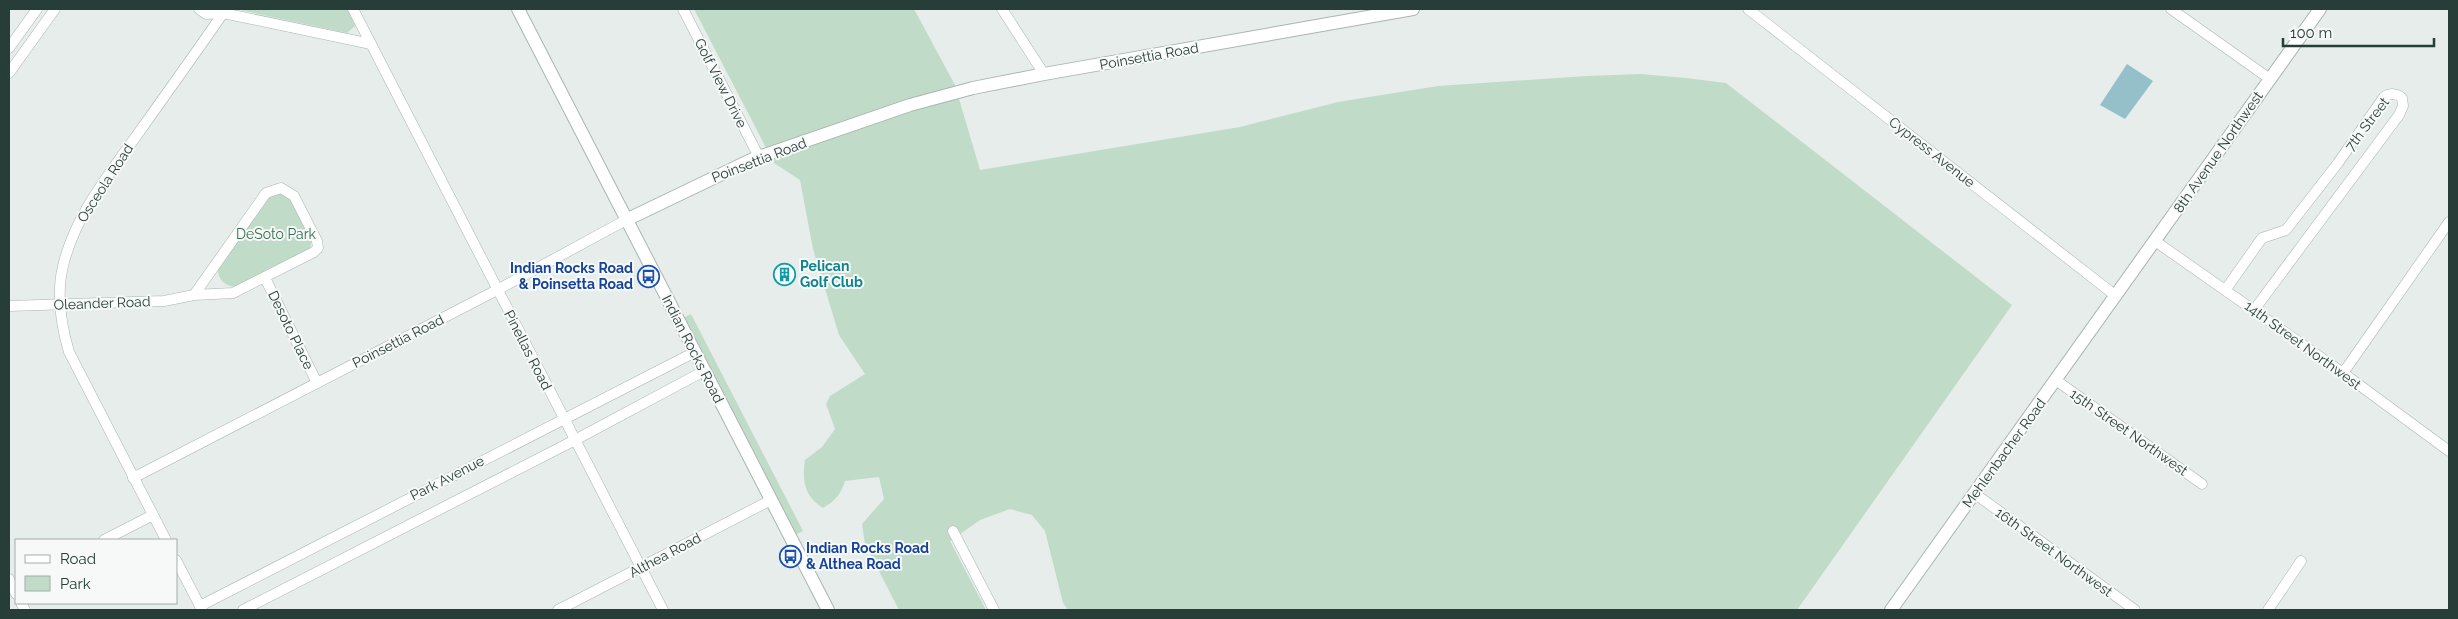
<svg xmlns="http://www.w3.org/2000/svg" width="2458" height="619" font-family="Raleway,sans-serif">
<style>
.green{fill:#c1dbc9}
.water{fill:#95c0ca}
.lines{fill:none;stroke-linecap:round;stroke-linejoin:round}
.minor-casing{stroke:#a9b5b1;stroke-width:11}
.tertiary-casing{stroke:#a9b5b1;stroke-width:14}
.minor{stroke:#fff;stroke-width:10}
.tertiary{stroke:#fff;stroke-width:12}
.labels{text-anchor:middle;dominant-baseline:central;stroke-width:4;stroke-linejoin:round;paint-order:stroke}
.street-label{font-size:14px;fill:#273d38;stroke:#f6f9f8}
.park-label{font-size:14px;fill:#366f4e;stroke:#f6f9f8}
.culture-label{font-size:14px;font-weight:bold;fill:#0d838f;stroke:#f6f9f8;text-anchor:start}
.transit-label{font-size:14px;font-weight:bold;fill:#164399;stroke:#f6f9f8;text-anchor:end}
</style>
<rect width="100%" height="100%" fill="#e6edea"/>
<g class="green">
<polygon points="236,9 348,9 355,26 347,33"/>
<path d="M694,9h220l41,76 25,85 260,-43 98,-25 100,-16 149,-10 53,-2 46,4 40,5 286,222 -215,305h-729l-5,-7 -18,-72 -13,-16 -22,-6 -30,11 -30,21 36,69h-87l-34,-66 -3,-20 22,-25 -5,-22 -34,4c-4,13 -10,20 -22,27 -19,-12 -21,-27 -18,-48l17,-13 13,-18 -9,-25 4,-8 35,-22 -26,-39 -26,-86 -13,-69 -26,-17z"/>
<path d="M278,191l10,3 24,47 -3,9 -67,36c-15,2 -25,-4 -24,-20l51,-70z"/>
<polygon points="691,314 803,531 795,535 683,318"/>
</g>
<polygon class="water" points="2127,64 2153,81 2125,119 2100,105"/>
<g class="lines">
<defs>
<g id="minor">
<polyline points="199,9 206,14 223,13 371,44"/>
<polyline points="353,9 663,610"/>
<polyline points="683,9 759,157"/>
<polyline points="1002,9 1044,74"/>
<polyline points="1748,9 2116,296"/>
<polyline points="2171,9 2270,79"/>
<polyline points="9,48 37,9"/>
<polyline points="9,73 55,9"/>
<polyline points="2155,241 2343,373 2449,451"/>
<polyline points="265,278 317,383"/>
<path d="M2226,289l36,-51 24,-8 52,-67 46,-66c6,-4 13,-4 18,1l1,8 -4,9 -145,195"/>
<polyline points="9,306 164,301 194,295 233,293 314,252 318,248 317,241 294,196 281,188 266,193 194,295"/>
<polyline points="2343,373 2449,222"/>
<polyline points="2057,381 2202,484"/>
<polyline points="133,478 497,290 626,220"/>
<polyline points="1974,493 2135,610"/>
<polyline points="953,531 994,610"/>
<polyline points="104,540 153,515"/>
<path d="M166,540l-97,-188c-8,-27 -13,-57 -6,-86 12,-50 44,-89 74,-131 30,-42 60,-84 89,-126"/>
<polyline points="176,560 202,610"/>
<polyline points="9,579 16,594"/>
<polyline points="21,603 25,610"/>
<polyline points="200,606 695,352"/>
<polyline points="243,610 575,440 704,371"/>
<polyline points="558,610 771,500"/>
<polyline points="2268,610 2301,561"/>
</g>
<g id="tertiary">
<polyline points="518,9 828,610"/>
<polyline points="626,220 753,159 910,105 973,88 1044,74 1413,9"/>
<polyline points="1891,610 2320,9"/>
</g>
</defs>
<use href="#minor" class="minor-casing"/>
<use href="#tertiary" class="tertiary-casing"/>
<use href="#minor" class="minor"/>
<use href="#tertiary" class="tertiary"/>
</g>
<defs>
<symbol id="building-ring" viewBox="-11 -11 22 22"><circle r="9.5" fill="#f6f9f8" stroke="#0f9aa8" stroke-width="1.5"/><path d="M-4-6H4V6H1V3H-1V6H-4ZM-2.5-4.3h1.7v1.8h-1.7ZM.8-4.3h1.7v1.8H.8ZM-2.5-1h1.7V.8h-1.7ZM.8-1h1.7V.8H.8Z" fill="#0f9aa8"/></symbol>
<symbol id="bus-ring" viewBox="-11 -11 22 22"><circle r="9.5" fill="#f6f9f8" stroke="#1a4fb4" stroke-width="1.5"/><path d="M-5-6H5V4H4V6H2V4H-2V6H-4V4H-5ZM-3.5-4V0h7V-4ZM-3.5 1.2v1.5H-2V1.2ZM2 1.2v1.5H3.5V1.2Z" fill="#1a4fb4"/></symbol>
</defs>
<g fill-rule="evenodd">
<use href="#building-ring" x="772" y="262" width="25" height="25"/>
<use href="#bus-ring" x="636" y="264" width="25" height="25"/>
<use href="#bus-ring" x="778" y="544" width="25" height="25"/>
</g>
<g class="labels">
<g class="street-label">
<text transform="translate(1149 56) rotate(-10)">Poinsettia Road</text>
<text transform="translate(721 83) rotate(63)">Golf View Drive</text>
<text transform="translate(2367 124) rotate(-53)">7th Street</text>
<text transform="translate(1932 152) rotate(38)">Cypress Avenue</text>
<text transform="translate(2218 152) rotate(-55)">8th Avenue Northwest</text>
<text transform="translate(759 160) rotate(-21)">Poinsettia Road</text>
<text transform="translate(105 183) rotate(-57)">Osceola Road</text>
<text transform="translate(102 303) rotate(-2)">Oleander Road</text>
<text transform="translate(291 330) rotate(64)">Desoto Place</text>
<text transform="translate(398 341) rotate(-27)">Poinsettia Road</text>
<text transform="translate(2303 345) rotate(36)">14th Street Northwest</text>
<text transform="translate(693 349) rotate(63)">Indian Rocks Road</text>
<text transform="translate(528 350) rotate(63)">Pinellas Road</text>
<text transform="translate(2129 432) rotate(35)">15th Street Northwest</text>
<text transform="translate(2004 453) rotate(-54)">Mehlenbacher Road</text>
<text transform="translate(447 478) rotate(-27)">Park Avenue</text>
<text transform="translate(2054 552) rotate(36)">16th Street Northwest</text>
<text transform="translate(665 555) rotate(-28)">Althea Road</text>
</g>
<g class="park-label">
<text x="276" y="234">DeSoto Park</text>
</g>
<g class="culture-label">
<text x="800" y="266">Pelican<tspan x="800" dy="16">Golf Club</tspan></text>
</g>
<g class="transit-label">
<text x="633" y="268">Indian Rocks Road<tspan x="633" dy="16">&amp; Poinsetta Road</tspan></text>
<text x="806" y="548" text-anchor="start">Indian Rocks Road<tspan x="806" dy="16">&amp; Althea Road</tspan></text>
</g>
</g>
<rect width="2458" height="619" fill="none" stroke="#273d38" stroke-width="20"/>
<rect x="15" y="539" width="162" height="65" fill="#f6f9f8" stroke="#a3aeab"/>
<rect x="25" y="555" width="25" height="8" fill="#ffffff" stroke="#a3aeab"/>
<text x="60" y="564" font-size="15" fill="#273d38">Road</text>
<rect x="25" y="576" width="25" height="15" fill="#c1dbc9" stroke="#a3aeab"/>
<text x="60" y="589" font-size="15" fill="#273d38">Park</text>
<path d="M2283 38v8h151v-8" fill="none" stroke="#273d38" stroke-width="2.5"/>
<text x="2290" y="38" font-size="15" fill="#273d38" stroke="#f6f9f8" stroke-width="4" paint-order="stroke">100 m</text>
</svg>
